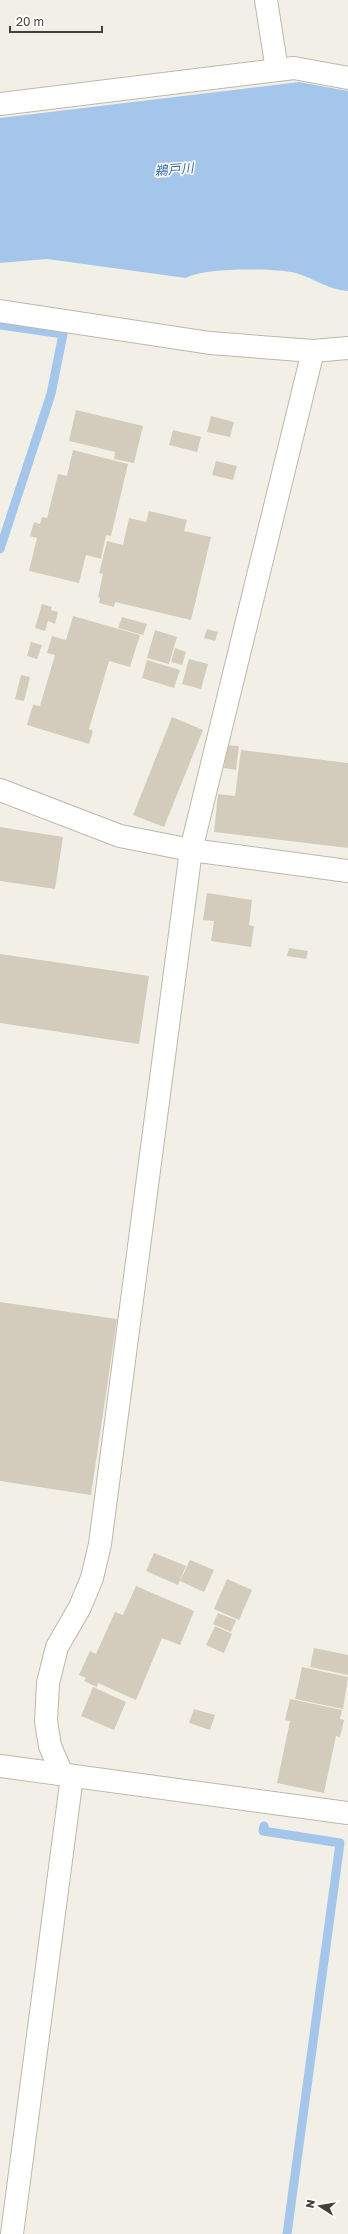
<svg xmlns="http://www.w3.org/2000/svg" width="348" height="2234" font-family="'Golos Text','Noto Sans JP',sans-serif">
<style>
.water{fill:#a5c6eb}
.lines{fill:none;stroke-linecap:round;stroke-linejoin:round}
.stream{stroke:#a5c6eb;stroke-width:9}
.building{fill:#d3ccbc}
.minor-casing{stroke:#bcb8a9;stroke-width:24}
.minor{stroke:#fff;stroke-width:22}
.labels{text-anchor:middle;dominant-baseline:central;stroke-width:3;stroke-linejoin:round;paint-order:stroke}
.water-label{font-size:13px;font-style:italic;fill:#356aa9;stroke:#fff}
</style>
<rect width="100%" height="100%" fill="#f2f0e6"/>
<path class="water" d="M299,82l49,9v200c-19,-1 -35,-13 -52,-18 -20,-5 -93,-6 -110,5l-139,-19 -47,4v-145z"/>
<g class="lines">
<g class="stream">
<polyline points="0,325 63,334 51,394 0,549"/>
<polyline points="264,1826 263,1831 340,1843 287,2234"/>
</g>
</g>
<g class="building">
<polygon points="76,410 143,426 134,463 114,459 115,452 69,441"/>
<polygon points="211,416 234,422 230,437 207,432"/>
<polygon points="173,430 201,437 197,452 169,445"/>
<polygon points="73,450 128,464 111,536 106,535 101,559 86,555 79,583 29,571 37,538 30,536 34,522 40,524 42,517 47,518 58,474 67,476"/>
<polygon points="216,461 237,466 233,480 212,475"/>
<polygon points="149,511 187,520 184,531 211,537 191,620 115,602 114,607 99,603 100,598 98,597 103,574 99,573 107,541 123,545 129,518 146,522"/>
<polygon points="42,604 52,607 51,610 58,612 55,624 48,621 45,631 35,628"/>
<polygon points="73,616 140,635 130,667 109,661 89,729 93,731 89,744 27,725 33,705 40,706 55,655 47,653 52,636 66,640"/>
<polygon points="122,617 147,624 143,635 118,628"/>
<polygon points="207,629 218,632 215,641 204,638"/>
<polygon points="155,630 177,637 169,664 147,658"/>
<polygon points="31,642 42,645 37,659 27,656"/>
<polygon points="175,648 186,652 182,665 171,662"/>
<polygon points="189,659 208,664 201,689 182,684"/>
<polygon points="147,660 180,670 174,688 142,678"/>
<polygon points="21,675 30,677 24,701 15,699"/>
<polygon points="172,717 203,730 164,827 133,815"/>
<polygon points="227,745 239,746 236,770 224,768"/>
<polygon points="241,750 348,763 348,848 214,832 218,794 235,796"/>
<polygon points="0,827 63,837 55,889 0,881"/>
<polygon points="207,893 252,900 249,925 254,926 251,947 211,941 214,921 203,920"/>
<polygon points="289,948 308,951 306,959 287,956"/>
<polygon points="0,954 149,976 139,1044 0,1023"/>
<polygon points="0,1302 117,1319 91,1495 0,1481"/>
<polygon points="154,1553 186,1566 178,1585 146,1571"/>
<polygon points="190,1560 214,1570 204,1592 180,1581"/>
<polygon points="227,1579 252,1590 239,1620 214,1609"/>
<polygon points="136,1586 194,1611 180,1645 162,1638 136,1700 98,1683 97,1687 84,1681 86,1678 79,1675 90,1651 96,1654 115,1612 123,1615"/>
<polygon points="218,1613 236,1620 231,1632 213,1624"/>
<polygon points="215,1626 232,1634 224,1653 206,1645"/>
<polygon points="314,1648 348,1655 348,1675 310,1667"/>
<polygon points="302,1667 348,1677 343,1709 295,1699"/>
<polygon points="93,1687 126,1702 114,1730 81,1716"/>
<polygon points="290,1699 342,1710 340,1719 344,1720 340,1737 336,1736 324,1793 277,1783 290,1721 285,1720"/>
<polygon points="194,1709 215,1715 210,1730 189,1723"/>
</g>
<g class="lines">
<defs>
<g id="minor">
<polyline points="266,0 277,70"/>
<polyline points="0,104 294,68 348,78"/>
<polyline points="0,311 210,343 313,351 348,348"/>
<polyline points="0,790 120,836 191,850 348,871"/>
<polyline points="0,1766 348,1813"/>
<polyline points="62,1774 50,1746 46,1721 48,1683 57,1647 80,1607 92,1578 100,1544 191,850 313,351"/>
<polyline points="12,2234 72,1776"/>
</g>
</defs>
<use href="#minor" class="minor-casing"/>
<use href="#minor" class="minor"/>
</g>
<g class="labels">
<g class="water-label">
<text transform="translate(174 169) rotate(-5)">鵜戸川</text>
</g>
</g>
<g transform="translate(320 2206) rotate(282)" stroke="#ffffff" stroke-width="3" paint-order="stroke">
<path d="M0-3L7 15L0 10L-7 15Z" fill="#444035"/>
<text y="-6" font-size="11" font-weight="bold" text-anchor="middle" fill="#444035">N</text>
</g>
<path d="M10 26v6h92v-6" fill="none" stroke="#444035" stroke-width="2"/>
<text x="16" y="26" font-size="12" fill="#444035" stroke="#ffffff" stroke-width="3" paint-order="stroke">20 m</text>
</svg>
